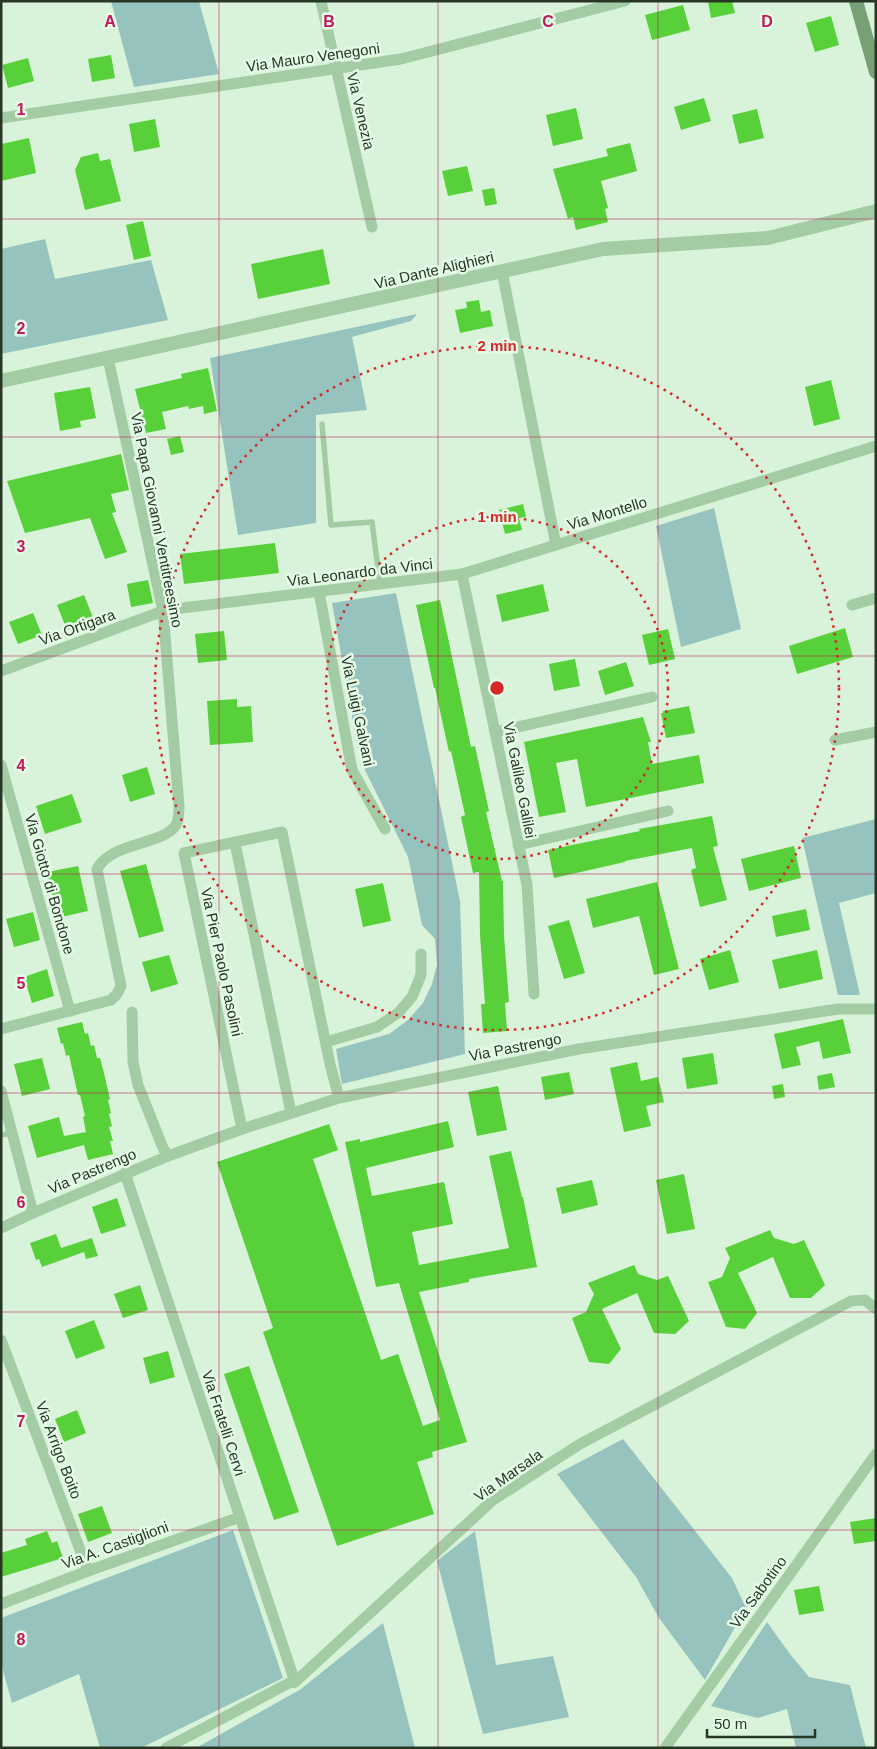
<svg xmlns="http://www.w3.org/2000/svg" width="877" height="1749" font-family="Arial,sans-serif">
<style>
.green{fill:#97c3be}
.building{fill:#58d039}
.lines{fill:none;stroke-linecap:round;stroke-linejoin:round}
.service{stroke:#a3cca4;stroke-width:5.5}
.minor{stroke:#a3cca4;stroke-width:11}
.tertiary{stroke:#a3cca4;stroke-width:14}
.secondary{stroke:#78a074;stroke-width:14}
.grid{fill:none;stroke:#c2185b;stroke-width:1;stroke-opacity:0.55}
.ring{fill:none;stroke:#d62828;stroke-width:2.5;stroke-dasharray:2.5 5}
.labels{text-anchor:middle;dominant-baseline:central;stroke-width:5;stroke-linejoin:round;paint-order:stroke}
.street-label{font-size:15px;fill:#283626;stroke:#e4fbe7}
.grid-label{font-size:16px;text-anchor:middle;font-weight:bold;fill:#c2185b;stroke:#e4fbe7;stroke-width:5;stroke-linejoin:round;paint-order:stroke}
.centre{fill:#d62828;stroke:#e4fbe7;stroke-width:2.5}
.ring-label{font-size:15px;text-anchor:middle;font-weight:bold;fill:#d62828;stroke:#e4fbe7;stroke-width:5;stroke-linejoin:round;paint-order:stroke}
</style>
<rect width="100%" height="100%" fill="#d8f3da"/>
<g class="green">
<polygon points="111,1 199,1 219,74 134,87"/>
<polygon points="45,239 55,279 151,260 168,320 1,354 1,249"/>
<polygon points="417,314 411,321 352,337 367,410 316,415 316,523 238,535 210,358"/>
<polygon points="714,508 741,629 681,647 656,526"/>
<polygon points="396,593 460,901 465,1054 342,1084 336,1049 389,1034 408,1020 423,1003 432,984 437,965 435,939 422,925 408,857 363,766 356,739 332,603"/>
<polygon points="876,819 876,893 839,903 860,995 838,995 802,838"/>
<polygon points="623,1439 732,1578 746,1608 705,1680 659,1618 636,1577 557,1474"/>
<polygon points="233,1530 283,1678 141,1748 100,1748 79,1674 12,1703 1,1663 1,1618"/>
<polygon points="475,1531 496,1665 553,1656 569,1717 483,1734 437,1561"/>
<polygon points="767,1622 790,1654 809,1677 850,1685 866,1748 796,1748 787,1709 758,1718 711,1706"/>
<polygon points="383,1623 415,1748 196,1748 301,1689"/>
</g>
<g class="building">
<polygon points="708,1 732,1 735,13 711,18"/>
<polygon points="683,5 690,30 652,40 645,15"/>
<polygon points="831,16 839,45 815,52 806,23"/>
<polygon points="111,55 115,78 92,82 88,59"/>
<polygon points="28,58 34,81 8,88 2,65"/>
<polygon points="704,98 711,121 681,130 674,107"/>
<polygon points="576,108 583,139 553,146 546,115"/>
<polygon points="757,109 764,138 739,144 732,115"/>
<polygon points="155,119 160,147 134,152 129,124"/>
<polygon points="29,138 36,173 1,181 1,144"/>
<polygon points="630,143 637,171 601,181 608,208 605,209 608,222 576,230 573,217 568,219 553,169 608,156 606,149"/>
<polygon points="98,153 100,161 110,159 121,201 85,210 75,170 81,157"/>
<polygon points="467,166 473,191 448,196 442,171"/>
<polygon points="494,188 497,204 485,206 482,190"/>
<polygon points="143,221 151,256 134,260 126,225"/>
<polygon points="323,249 330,284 258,299 251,264"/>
<polygon points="479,300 481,312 490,310 493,326 460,333 455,310 467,308 466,302"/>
<polygon points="208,368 217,411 204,414 203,406 189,409 188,406 162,412 166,429 146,433 135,389 182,378 181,374"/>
<polygon points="831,380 840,419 814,426 805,387"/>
<polygon points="90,387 96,418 80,421 81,427 60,431 54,393"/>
<polygon points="180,436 184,452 171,455 167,439"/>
<polygon points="121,454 129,490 111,494 116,512 112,513 127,552 105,559 90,518 25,533 7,481"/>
<polygon points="523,504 526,517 519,518 522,530 505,534 499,510"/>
<polygon points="275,543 279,573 184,584 180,554"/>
<polygon points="148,580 153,603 131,607 127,584"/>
<polygon points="543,584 549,611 502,622 496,595"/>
<polygon points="84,595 94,620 67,630 57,605"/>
<polygon points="440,600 471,747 475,746 489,811 486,812 502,881 503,881 504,936 509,1002 505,1003 507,1031 483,1033 481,1004 485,1004 480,935 479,872 473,873 461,817 465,815 451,751 449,752 435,688 434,688 416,605"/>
<polygon points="33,613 42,635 18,644 9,622"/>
<polygon points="845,628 853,657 797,674 789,646"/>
<polygon points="668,629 675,659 649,665 642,635"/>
<polygon points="224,631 227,660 198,663 195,634"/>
<polygon points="575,659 580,686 554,691 549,664"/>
<polygon points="626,662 634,686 605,695 598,671"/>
<polygon points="237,699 237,707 251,706 253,742 210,745 207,701"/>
<polygon points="689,706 695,733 666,738 661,713 663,713 663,711"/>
<polygon points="643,717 651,742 648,742 652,764 699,755 704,783 586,807 577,759 556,763 566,812 539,817 524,742"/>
<polygon points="147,767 155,794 130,802 122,775"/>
<polygon points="72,794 82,822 45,834 36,806"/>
<polygon points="712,816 718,846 713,847 727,900 700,907 691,870 696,868 692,848 625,861 625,862 554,878 548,850 640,831 639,829"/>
<polygon points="794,846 801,878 749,891 741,859"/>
<polygon points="146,864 164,931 139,938 120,871"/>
<polygon points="78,866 88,911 57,918 47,872"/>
<polygon points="657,882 679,969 654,975 639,916 593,928 586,899"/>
<polygon points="383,883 391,921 363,927 355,889"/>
<polygon points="806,909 810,930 776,937 772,916"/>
<polygon points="33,912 40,940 14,947 6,919"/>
<polygon points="569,920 585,973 564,979 548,926"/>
<polygon points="730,950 739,982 709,990 700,959"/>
<polygon points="817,950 823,979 779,989 772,960"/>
<polygon points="169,955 178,984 151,992 142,962"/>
<polygon points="47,969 54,996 32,1003 24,977"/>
<polygon points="843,1019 851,1053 823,1059 819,1041 796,1047 801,1065 782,1069 774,1034"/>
<polygon points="82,1022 85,1034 88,1033 91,1046 94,1045 97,1058 100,1058 104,1073 110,1099 108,1100 111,1113 109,1114 112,1126 109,1127 113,1141 110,1141 113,1154 88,1160 84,1145 37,1158 28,1126 59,1117 64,1136 86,1132 83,1117 85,1116 80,1095 78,1095 69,1055 66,1056 63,1043 61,1044 57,1028"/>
<polygon points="713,1053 718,1084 687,1089 682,1058"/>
<polygon points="42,1058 50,1089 22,1096 14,1064"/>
<polygon points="637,1062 641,1081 658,1077 664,1102 646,1106 651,1126 624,1132 610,1068"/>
<polygon points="569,1072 574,1094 545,1100 541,1077"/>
<polygon points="832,1073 835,1087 819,1090 817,1076"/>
<polygon points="783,1084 785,1097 774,1099 772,1086"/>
<polygon points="498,1086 507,1130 477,1136 468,1092"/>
<polygon points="448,1121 454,1147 366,1168 372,1196 444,1182 453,1224 412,1232 419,1265 509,1248 489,1156 511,1151 522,1197 523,1197 537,1267 469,1279 469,1282 419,1292 467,1442 432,1452 433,1457 417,1462 434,1514 337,1546 263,1332 273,1328 217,1162 329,1124 338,1150 313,1159 381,1360 398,1354 423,1426 440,1420 399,1283 376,1287 345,1142 360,1139 360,1142"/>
<polygon points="684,1174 695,1229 667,1234 656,1180"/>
<polygon points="592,1180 598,1205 562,1214 556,1188"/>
<polygon points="117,1198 126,1226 101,1234 92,1207"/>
<polygon points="770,1230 774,1238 794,1244 804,1240 825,1285 811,1298 790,1298 773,1257 738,1273 757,1313 745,1329 726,1327 708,1282 722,1277 730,1258 725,1248"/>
<polygon points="56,1234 61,1248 92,1238 98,1256 86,1259 84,1252 42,1267 39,1259 36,1260 30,1243"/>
<polygon points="634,1265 638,1274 657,1280 668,1276 689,1321 675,1334 654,1333 637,1293 602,1309 621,1349 609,1364 589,1362 572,1318 586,1312 594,1294 588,1283"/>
<polygon points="140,1285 148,1310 123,1318 114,1294"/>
<polygon points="94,1320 105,1348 76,1359 65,1331"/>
<polygon points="168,1351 175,1377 150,1384 143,1358"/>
<polygon points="249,1366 299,1512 274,1520 224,1374"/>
<polygon points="77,1410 86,1433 64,1442 55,1419"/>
<polygon points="102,1506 112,1533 88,1542 78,1514"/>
<polygon points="876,1518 876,1541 854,1544 850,1522"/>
<polygon points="47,1531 52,1543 57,1541 63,1558 1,1577 1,1553 27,1545 25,1539"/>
<polygon points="819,1586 824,1611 799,1615 794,1590"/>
</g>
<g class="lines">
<g class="service">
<polyline points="322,424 331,525 372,522 380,584"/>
<polyline points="1,1135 12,1133"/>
</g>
<g class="minor">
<polyline points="321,1 372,227"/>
<polyline points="1,118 401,59 625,1"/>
<polyline points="502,271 556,545"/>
<polyline points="462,574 527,885 534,994"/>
<polyline points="319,592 352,770 385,829"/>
<polyline points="852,605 876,598"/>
<polyline points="1,671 163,611 174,609 462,574 876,446"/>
<polyline points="495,732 652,697"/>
<polyline points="835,740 876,732"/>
<polyline points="1,765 70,1011"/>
<polyline points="235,843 291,1113"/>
<polyline points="518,845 668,811"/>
<polyline points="132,1012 133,1062 138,1085 163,1148 168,1156"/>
<path d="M1,1029l110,-29 6,-6 4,-8 -24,-117c15,-28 65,-23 79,-44 3,-5 3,-13 3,-19l-16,-195 -55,-253"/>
<polyline points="326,1042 377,1027 398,1013 412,997 421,975 421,954"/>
<polyline points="1,1091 33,1213"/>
<polyline points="242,1129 184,853 282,832 330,1064 339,1098"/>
<polyline points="125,1173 295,1682"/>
<polyline points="1,1228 33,1213 168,1156 242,1129 339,1098 579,1049 838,1009 876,1009"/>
<polyline points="1,1340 88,1571"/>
<polyline points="1,1604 88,1571 240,1517"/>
<polyline points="166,1748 289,1683 295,1682 493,1500 580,1444 851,1301 865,1300 876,1309"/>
<polyline points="665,1748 876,1454"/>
</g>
<polyline class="tertiary" points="1,381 603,249 768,238 876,211"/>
<polyline class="secondary" points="856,1 876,72"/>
</g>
<path class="grid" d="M219,1v1747M438,1v1747M658,1v1747M1,219h875M1,437h875M1,656h875M1,874h875M1,1093h875M1,1312h875M1,1530h875"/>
<g class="ring">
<circle cx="497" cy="688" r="171"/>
<circle cx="497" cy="688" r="342"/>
</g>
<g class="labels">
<g class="street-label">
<text transform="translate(313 57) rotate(-8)">Via Mauro Venegoni</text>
<text transform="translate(361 111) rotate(77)">Via Venezia</text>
<text transform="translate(434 270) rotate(-13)">Via Dante Alighieri</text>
<text transform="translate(607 513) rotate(-17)">Via Montello</text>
<text transform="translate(157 520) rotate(79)">Via Papa Giovanni Ventitreesimo</text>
<text transform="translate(360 572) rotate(-7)">Via Leonardo da Vinci</text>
<text transform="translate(77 627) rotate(-20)">Via Ortigara</text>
<text transform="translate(358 711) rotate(78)">Via Luigi Galvani</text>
<text transform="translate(520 780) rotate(79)">Via Galileo Galilei</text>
<text transform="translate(50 884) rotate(74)">Via Giotto di Bondone</text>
<text transform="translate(222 962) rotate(78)">Via Pier Paolo Pasolini</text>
<text transform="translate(515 1047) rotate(-11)">Via Pastrengo</text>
<text transform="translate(92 1171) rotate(-23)">Via Pastrengo</text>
<text transform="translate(224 1423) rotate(72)">Via Fratelli Cervi</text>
<text transform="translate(59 1450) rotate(69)">Via Arrigo Boito</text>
<text transform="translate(508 1475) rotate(-35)">Via Marsala</text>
<text transform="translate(115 1545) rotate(-20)">Via A. Castiglioni</text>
<text transform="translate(758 1592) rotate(-54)">Via Sabotino</text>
</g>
</g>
<g class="grid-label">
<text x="110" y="27">A</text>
<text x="329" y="27">B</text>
<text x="548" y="27">C</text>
<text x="767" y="27">D</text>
<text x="21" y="115">1</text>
<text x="21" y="334">2</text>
<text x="21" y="552">3</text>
<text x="21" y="771">4</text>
<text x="21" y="989">5</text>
<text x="21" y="1208">6</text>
<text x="21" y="1427">7</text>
<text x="21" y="1645">8</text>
</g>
<circle cx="497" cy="688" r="8" class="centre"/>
<g class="ring-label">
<text x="497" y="351">2 min</text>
<text x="497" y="522">1 min</text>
</g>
<rect width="877" height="1749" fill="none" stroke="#283626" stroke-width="5"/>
<path d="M707 1729v8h108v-8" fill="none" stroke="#283626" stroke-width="2.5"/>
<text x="714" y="1729" font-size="15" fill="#283626" stroke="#e4fbe7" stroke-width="4" paint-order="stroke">50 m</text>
</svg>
